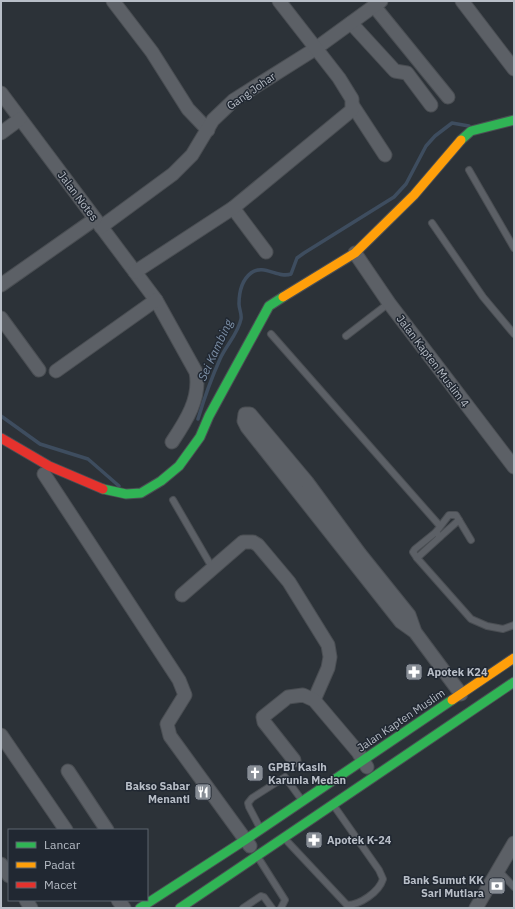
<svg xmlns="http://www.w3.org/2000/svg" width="515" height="909" font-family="'IBM Plex Sans',sans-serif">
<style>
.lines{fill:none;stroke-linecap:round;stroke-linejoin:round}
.stream{stroke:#3e4d5f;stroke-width:3.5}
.lane-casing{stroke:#4a4e53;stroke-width:8}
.street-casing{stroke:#4a4e53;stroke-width:15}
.fast-casing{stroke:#4a4e53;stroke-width:11}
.slow-casing{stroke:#4a4e53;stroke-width:11}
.jam-casing{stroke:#4a4e53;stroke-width:11}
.lane{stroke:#5c6066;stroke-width:6}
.street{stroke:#5c6066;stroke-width:13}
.fast{stroke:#30b455;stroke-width:9}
.slow{stroke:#ff9f0a;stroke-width:9}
.jam{stroke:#e5322d;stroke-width:9}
.labels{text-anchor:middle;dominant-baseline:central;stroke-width:3;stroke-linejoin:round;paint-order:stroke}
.street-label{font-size:11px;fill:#b8bec7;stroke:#212832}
.poi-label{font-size:11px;font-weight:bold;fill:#b8bec7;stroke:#212832;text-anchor:start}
.water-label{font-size:12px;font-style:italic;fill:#7d90a7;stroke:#212832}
</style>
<rect width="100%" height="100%" fill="#2c3238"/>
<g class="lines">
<g class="stream">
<polyline points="1,416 40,444 88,459 119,486"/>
<path d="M198,419c6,-20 13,-40 22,-60 6,-14 18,-25 21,-40 1,-5 -2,-10 -2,-15 0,-11 3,-24 12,-31 13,-10 27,6 40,1l6,-16 7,-5 90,-56 12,-13 20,-38 9,-10 17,-13 17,3"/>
</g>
<defs>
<g id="lane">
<polyline points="469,170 514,248"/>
<polyline points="432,223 483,297 514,334"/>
<polyline points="271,334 440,526"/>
<polyline points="346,336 389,303"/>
<polyline points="173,500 213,569"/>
<polyline points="436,532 415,549 413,552 417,558 471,619 487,626 503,629 514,625"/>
<polyline points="440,537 459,520 471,540"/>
<polyline points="417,558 440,537 436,532 449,515 456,515 459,520"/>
<polyline points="260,828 249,807 248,803 252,798 285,777 301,799"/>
<path d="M286,840l61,65c13,0 32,-13 36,-26l-4,-9 -45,-64"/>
<polyline points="259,859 285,900 281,908"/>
<polyline points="498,870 514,887"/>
<polyline points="243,908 261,896 264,897 272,908"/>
</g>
<g id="street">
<polyline points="113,1 152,52 188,109 208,130"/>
<polyline points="462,1 514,69"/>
<polyline points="374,6 448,97"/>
<polyline points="351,23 395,71 407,73 431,105"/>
<path d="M1,93l155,207 40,72c5,26 -10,49 -24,70"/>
<polyline points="353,106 385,155"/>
<polyline points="1,133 20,119"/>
<polyline points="233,208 266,252"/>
<polyline points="101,227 173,174 192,155 213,120 234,100 315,49 381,1"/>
<polyline points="355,253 389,303 514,467"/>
<polyline points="135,272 233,208 352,110 352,99 339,78 279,1"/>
<polyline points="1,285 95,219"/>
<polyline points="1,318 39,370"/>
<polyline points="56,371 156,300"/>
<polyline points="44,474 179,680 185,695 167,724 170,736 250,846"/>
<polyline points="182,595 243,542 253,542 258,545 289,582 328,645 330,657 328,668 314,700"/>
<polyline points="415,632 401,622 247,427 244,421 245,414 250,414 307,482 360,554 409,615 415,632 461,694"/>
<polyline points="1,735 66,830"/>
<polyline points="294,760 264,722 263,717 288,697 303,695 314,700 358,752 367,767"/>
<polyline points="68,771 107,830"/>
<polyline points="1,864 9,876"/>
<polyline points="26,900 31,908"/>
<polyline points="118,900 124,908"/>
<polyline points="476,908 514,843"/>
</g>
<g id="fast">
<polyline points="461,140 471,131 514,120"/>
<polyline points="103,489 126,494 141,493 161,481 179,466 200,437 209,416 269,306 283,297"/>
<polyline points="140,908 245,840 452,700"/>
<polyline points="180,908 514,682"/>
</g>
<g id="slow">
<polyline points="283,297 355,253 414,195 461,140"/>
<polyline points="452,700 514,658"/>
</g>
<polyline id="jam" points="1,438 49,466 103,489"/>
</defs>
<use href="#lane" class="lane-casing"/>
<use href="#street" class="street-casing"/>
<use href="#fast" class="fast-casing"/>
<use href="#slow" class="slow-casing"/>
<use href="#jam" class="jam-casing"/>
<use href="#lane" class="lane"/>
<use href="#street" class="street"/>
<use href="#fast" class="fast"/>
<use href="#slow" class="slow"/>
<use href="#jam" class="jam"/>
</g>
<defs>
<symbol id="pharmacy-square" viewBox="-11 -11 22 22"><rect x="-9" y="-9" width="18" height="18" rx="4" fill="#878d95" stroke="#212832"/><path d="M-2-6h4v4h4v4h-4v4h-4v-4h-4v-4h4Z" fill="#fff"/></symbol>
<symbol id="church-square" viewBox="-11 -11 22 22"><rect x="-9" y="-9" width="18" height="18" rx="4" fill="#878d95" stroke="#212832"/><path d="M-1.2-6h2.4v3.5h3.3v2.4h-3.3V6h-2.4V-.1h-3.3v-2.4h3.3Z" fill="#fff"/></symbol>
<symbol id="restaurant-square" viewBox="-11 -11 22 22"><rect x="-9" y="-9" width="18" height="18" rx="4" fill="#878d95" stroke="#212832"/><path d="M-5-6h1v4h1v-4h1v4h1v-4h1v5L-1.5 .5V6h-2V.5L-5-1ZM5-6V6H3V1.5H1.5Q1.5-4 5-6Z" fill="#fff"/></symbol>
<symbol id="bank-square" viewBox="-11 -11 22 22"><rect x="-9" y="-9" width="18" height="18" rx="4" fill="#878d95" stroke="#212832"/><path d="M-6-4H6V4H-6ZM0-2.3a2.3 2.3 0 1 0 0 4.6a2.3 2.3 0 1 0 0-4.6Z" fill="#fff"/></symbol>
</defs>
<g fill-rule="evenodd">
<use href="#pharmacy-square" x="404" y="662" width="20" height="20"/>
<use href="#church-square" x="245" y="763" width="20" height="20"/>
<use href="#restaurant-square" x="193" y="782" width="20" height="20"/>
<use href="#pharmacy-square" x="304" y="830" width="20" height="20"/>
<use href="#bank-square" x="487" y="876" width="20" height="20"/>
</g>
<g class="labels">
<g class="street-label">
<text transform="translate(251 91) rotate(-35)">Gang Johar</text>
<text transform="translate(78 196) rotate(53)">Jalan Notes</text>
<text transform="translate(433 361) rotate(53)">Jalan Kapten Muslim 4</text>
<text transform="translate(401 720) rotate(-34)">Jalan Kapten Muslim</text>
</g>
<g class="poi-label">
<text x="427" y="672">Apotek K24</text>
<text x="268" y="767">GPBI Kasih<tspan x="268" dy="13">Karunia Medan</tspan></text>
<text x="190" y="786" text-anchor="end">Bakso Sabar<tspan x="190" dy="13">Menanti</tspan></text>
<text x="327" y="840">Apotek K-24</text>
<text x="484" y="880" text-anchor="end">Bank Sumut KK<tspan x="484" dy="13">Sari Mutiara</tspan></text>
</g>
<g class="water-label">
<text transform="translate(215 350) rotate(-65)">Sei Kambing</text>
</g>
</g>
<rect width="515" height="909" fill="none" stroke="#b8bec7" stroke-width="4"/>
<rect x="8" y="829" width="140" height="72" fill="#212832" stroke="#5d646e"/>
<rect x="16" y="842" width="20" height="6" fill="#30b455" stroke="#5d646e"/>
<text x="44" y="849" font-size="12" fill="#b8bec7">Lancar</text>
<rect x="16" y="862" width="20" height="6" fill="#ff9f0a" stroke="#5d646e"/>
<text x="44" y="869" font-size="12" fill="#b8bec7">Padat</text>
<rect x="16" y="882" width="20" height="6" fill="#e5322d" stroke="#5d646e"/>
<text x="44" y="889" font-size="12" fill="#b8bec7">Macet</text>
</svg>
